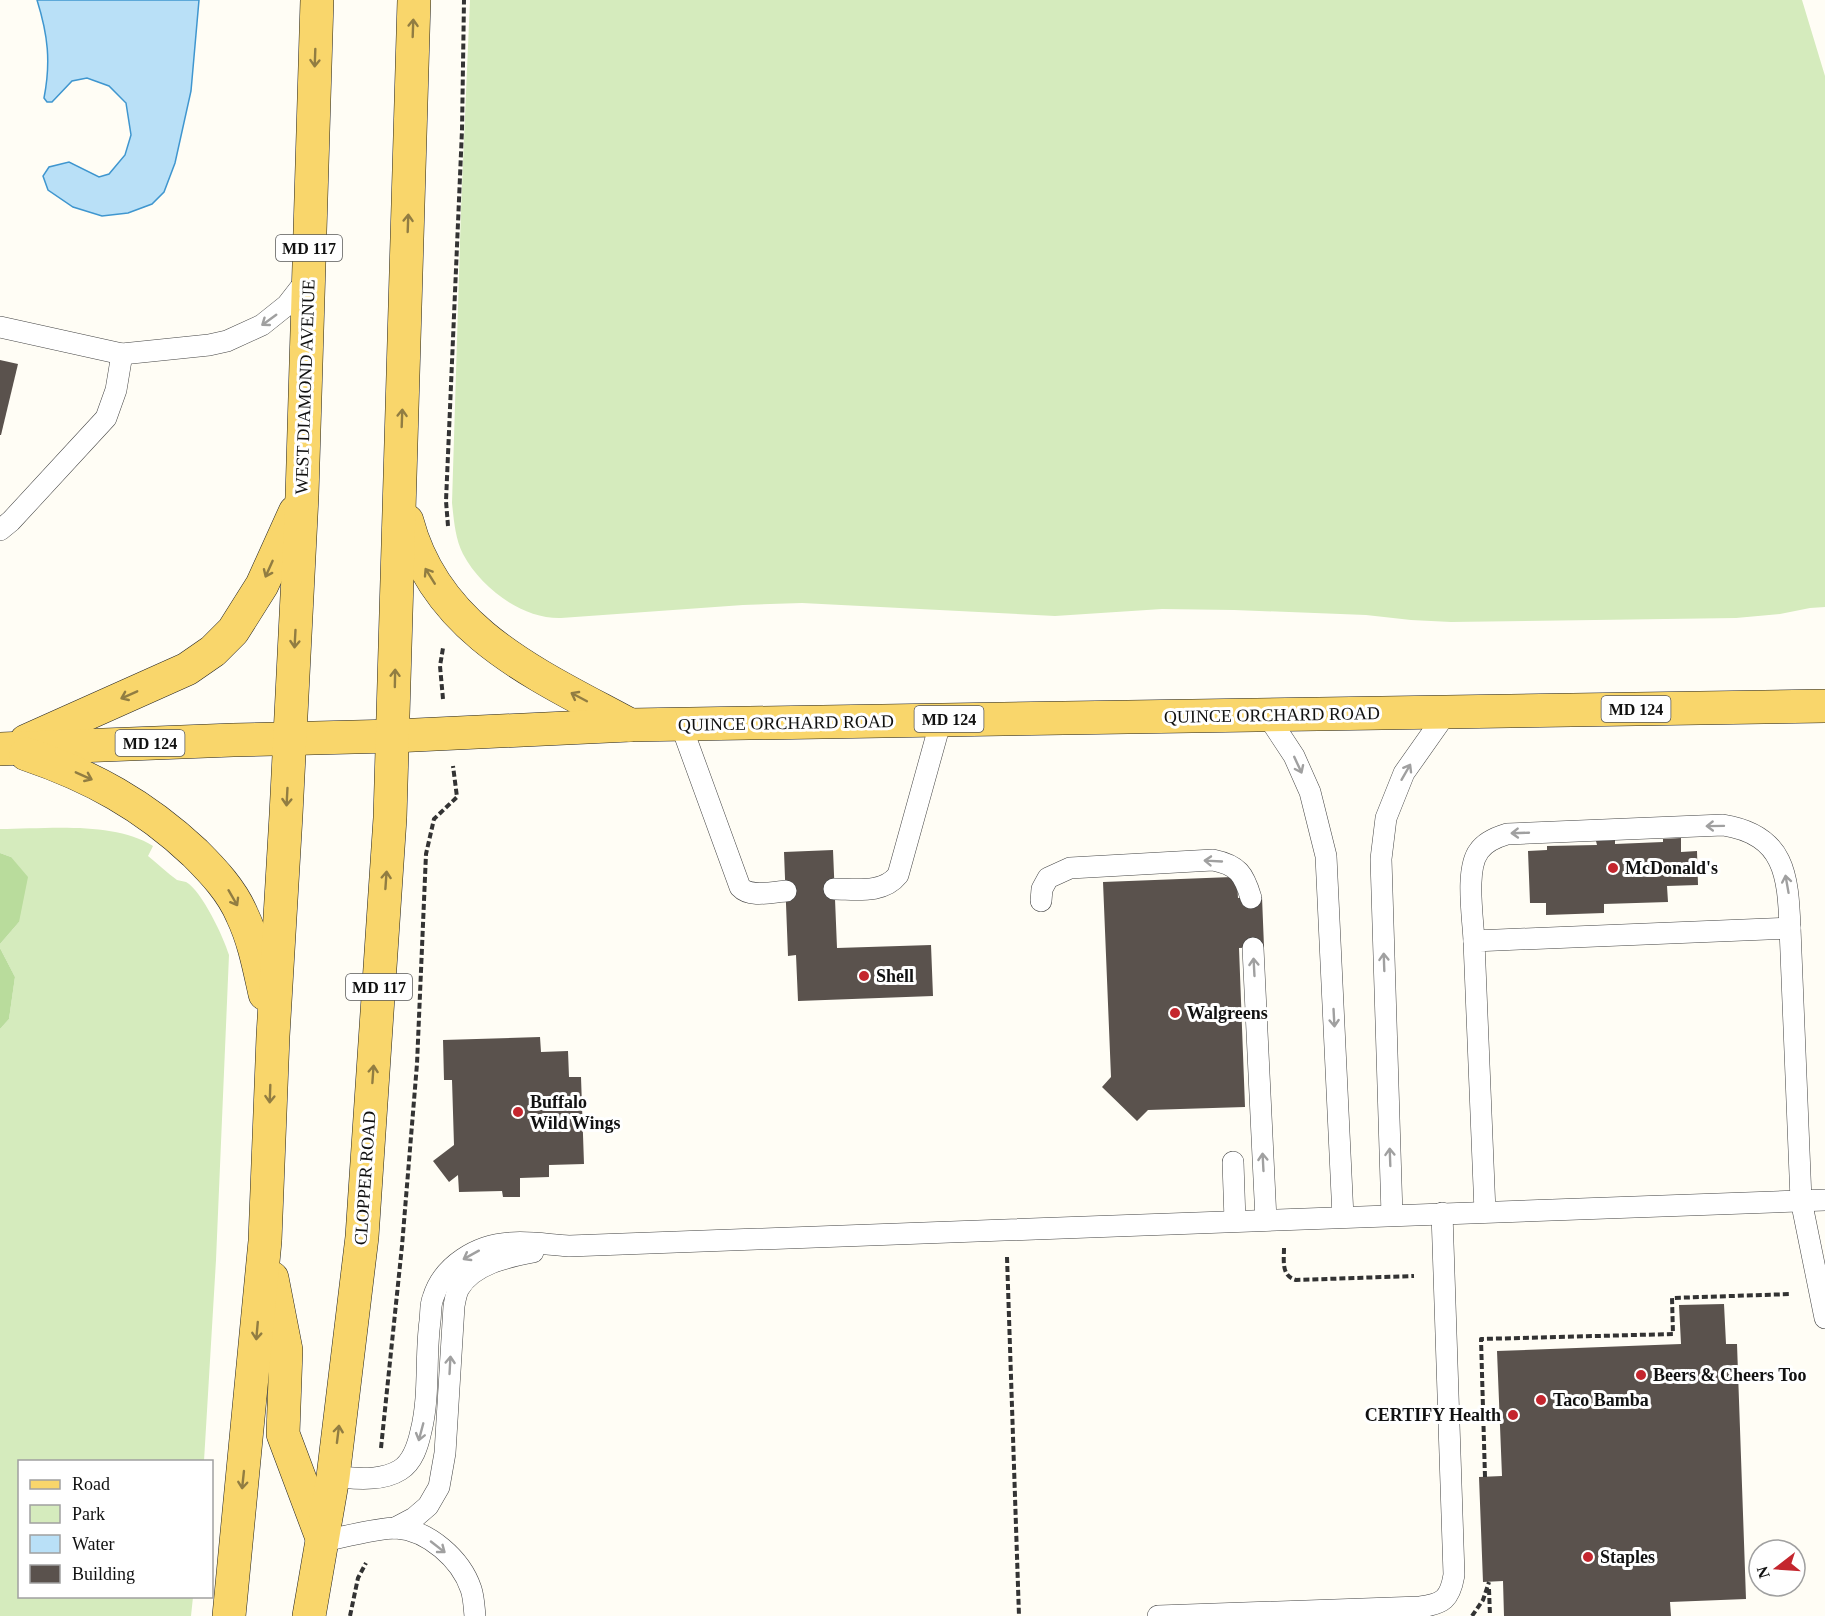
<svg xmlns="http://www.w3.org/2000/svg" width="1825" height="1616" font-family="'Times New Roman',serif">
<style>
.green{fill:#d5ebbd}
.forest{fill:#b9dc9c}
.water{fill:#b9e0f7;stroke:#3f96cf;stroke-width:1.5}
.building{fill:#5a524d}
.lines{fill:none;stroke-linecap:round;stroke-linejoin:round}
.lane-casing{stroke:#444;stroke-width:22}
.primary-casing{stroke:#222;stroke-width:34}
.path{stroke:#333;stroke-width:4;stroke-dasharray:6 3;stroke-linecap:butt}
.lane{stroke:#fff;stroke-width:21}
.primary{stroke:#f9d66b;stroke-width:33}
.oneway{stroke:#917d42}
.oneway2{stroke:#a0a0a0}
.poi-dot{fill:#c4262e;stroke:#fff;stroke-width:2}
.labels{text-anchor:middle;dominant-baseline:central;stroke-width:6;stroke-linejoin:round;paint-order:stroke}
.shield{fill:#fff;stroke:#585858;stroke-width:1.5}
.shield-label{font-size:16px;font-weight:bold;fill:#111}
.street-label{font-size:18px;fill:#111;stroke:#fff}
.poi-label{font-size:18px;font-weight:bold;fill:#111;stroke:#fff;text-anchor:start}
</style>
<rect width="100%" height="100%" fill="#fffdf5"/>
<g class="green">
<path d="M470,0h1332l23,76v531l-15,1 -30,6 -44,4 -285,4 -40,-2 -45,-5 -132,-5 -72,-1 -107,7 -253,-13 -59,2 -182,13c-39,1 -80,-30 -98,-64 -8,-16 -9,-33 -11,-51l9,-294z"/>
<path d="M0,829c46,0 114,-8 153,17l-5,10c9,7 19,17 29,24 3,1 6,1 9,2 16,9 38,56 43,73l-13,305 -12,201 -184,1v134l173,1 -2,19h-191v-587l9,-10 6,-42 -15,-29v-4l19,-22 -8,-65 -11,-4z"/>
</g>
<g class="forest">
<polygon points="0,853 11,857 28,877 19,922 0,944"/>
<polygon points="0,948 15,977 9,1019 0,1029"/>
</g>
<path class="water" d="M37,0h162l-8,91 -16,72 -11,29 -12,12 -24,9 -26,3 -29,-9 -25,-17 -5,-14 6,-9 20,-5 30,15 10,-3 16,-19 6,-20 -5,-32 -17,-17 -22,-8 -15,3 -20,21h-5l-3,-4c7,-36 4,-63 -7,-98z"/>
<g class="building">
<polygon points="0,360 18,364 1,435 0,435"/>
<polygon points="1681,838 1681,852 1697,851 1698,885 1667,886 1668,902 1604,904 1604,913 1546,915 1546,903 1530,903 1528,851 1547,850 1547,846 1597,845 1596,841 1615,840 1615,844 1663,842 1663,839"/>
<polygon points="833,850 837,948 931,945 933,996 798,1001 796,955 788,956 784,852"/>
<polygon points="1232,877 1237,882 1238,898 1262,897 1264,947 1239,948 1245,1107 1148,1110 1137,1121 1102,1087 1111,1077 1103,882"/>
<polygon points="540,1037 541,1052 568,1051 569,1077 581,1077 584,1164 549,1165 549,1177 520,1178 520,1197 503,1197 502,1191 459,1192 458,1175 449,1182 433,1161 454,1145 452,1080 444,1080 443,1040"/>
<polygon points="1724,1304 1726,1344 1737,1344 1746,1599 1670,1602 1671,1616 1504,1616 1503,1581 1483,1582 1479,1477 1502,1476 1497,1351 1681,1344 1679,1305"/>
</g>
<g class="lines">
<defs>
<g id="lane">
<polyline points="0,327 122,354 209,345 227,341 262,325 287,305 308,278"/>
<polyline points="0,530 11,521 106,418 116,390 122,354"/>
<polyline points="1267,715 1294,756 1310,792 1326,856 1343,1217"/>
<path d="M681,725l59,162c10,11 32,5 46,4"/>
<path d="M834,889c22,0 49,5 64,-14l43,-155"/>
<path d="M1041,901l1,-12 6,-11 22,-10 143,-8c25,5 31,14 38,38"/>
<path d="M1474,941c-1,-23 -9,-72 5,-90 6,-9 18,-14 28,-17l216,-9c62,10 65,50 67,103"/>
<polyline points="1253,948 1266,1220"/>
<polyline points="1233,1162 1235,1221"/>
<polyline points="1485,1212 1474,941 1790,928 1801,1200 1825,1318"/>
<polyline points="1392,1215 1381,859 1386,818 1404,773 1447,712"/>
<path d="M333,1477c21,1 48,5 67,-7 13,-8 18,-25 21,-39 9,-36 4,-73 9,-110 1,-7 0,-16 3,-23 10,-33 44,-53 77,-55 19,-2 40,2 59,3l1256,-46"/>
<path d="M395,1528l19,-10 14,-12 11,-19 6,-34 9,-147c1,-5 2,-13 5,-18 14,-24 48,-31 74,-36"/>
<path d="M323,1541c20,-4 55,-13 73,-13 32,2 65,31 75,61 3,9 3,18 4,27"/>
<path d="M1158,1616l262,-9c23,-3 30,-8 34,-32l-12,-362"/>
</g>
<g id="primary">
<path d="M407,521c29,111 131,154 223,204"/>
<polyline points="26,741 187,669 213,651 233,631 262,585 295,512"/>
<polyline points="0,749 233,740 394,736 630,725 1825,706"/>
<path d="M26,754c65,22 118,51 169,99 18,18 37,38 47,62 12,25 17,52 23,79"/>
<polyline points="272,1278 286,1350 283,1434 322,1538"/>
<polyline points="229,1616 265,1241 273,1036 286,815 302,496 317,0"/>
<polyline points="309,1616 333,1477 362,1237 390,818 414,0"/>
</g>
</defs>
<use href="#lane" class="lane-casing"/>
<use href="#primary" class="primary-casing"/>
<g class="path">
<polyline points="448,526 446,501 462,130 464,0"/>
<polyline points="443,699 440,666 443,648"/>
<path d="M1284,1248c0,13 -3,28 12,32l118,-4"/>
<polyline points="1007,1257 1019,1616"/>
<polyline points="381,1448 402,1246 417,1064 426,854 434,819 457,797 453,766"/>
<polyline points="1485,1477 1481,1339 1673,1334 1672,1298 1791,1294"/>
<polyline points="1489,1589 1490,1616"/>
<polyline points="350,1616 358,1578 366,1563"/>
<polyline points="1472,1616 1483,1600 1489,1582"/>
</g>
<use href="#lane" class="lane"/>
<use href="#primary" class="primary"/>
</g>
<defs><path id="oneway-shaft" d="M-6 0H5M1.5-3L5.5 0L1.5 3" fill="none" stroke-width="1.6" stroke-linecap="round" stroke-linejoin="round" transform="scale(1.5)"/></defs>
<g class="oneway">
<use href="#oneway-shaft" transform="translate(413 28) rotate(-88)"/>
<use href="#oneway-shaft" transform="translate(315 58) rotate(92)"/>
<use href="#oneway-shaft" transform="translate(408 223) rotate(-88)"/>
<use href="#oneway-shaft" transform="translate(402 418) rotate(-88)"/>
<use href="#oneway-shaft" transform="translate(269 569) rotate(114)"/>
<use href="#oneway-shaft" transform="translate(430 576) rotate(-122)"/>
<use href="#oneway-shaft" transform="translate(295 639) rotate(93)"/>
<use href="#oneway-shaft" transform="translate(395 678) rotate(-89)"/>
<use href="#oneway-shaft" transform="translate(129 695) rotate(156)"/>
<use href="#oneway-shaft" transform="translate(579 697) rotate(-152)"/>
<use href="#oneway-shaft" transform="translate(84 776) rotate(24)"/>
<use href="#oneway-shaft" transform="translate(287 797) rotate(93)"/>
<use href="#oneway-shaft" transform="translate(386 880) rotate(-86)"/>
<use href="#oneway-shaft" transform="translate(233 898) rotate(60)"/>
<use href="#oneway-shaft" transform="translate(373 1074) rotate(-86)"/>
<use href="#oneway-shaft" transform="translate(270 1094) rotate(92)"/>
<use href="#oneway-shaft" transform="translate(257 1331) rotate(95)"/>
<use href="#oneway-shaft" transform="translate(338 1434) rotate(-83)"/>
<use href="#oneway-shaft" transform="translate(243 1480) rotate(96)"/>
</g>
<g class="oneway2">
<use href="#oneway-shaft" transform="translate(269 320) rotate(144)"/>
<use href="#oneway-shaft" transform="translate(1298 765) rotate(65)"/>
<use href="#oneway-shaft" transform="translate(1406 772) rotate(-60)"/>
<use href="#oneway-shaft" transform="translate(1715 826) rotate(179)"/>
<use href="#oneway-shaft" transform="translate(1520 833) rotate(178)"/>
<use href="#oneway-shaft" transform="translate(1213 861) rotate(-177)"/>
<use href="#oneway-shaft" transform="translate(1787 884) rotate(-100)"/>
<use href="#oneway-shaft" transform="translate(1384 962) rotate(-92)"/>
<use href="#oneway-shaft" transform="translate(1254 967) rotate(-93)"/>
<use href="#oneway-shaft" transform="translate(1334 1018) rotate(87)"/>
<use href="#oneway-shaft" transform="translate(1390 1157) rotate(-92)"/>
<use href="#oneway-shaft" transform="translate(1263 1162) rotate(-93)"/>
<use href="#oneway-shaft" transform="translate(471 1255) rotate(151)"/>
<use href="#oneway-shaft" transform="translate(450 1365) rotate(-87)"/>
<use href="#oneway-shaft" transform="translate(421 1432) rotate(105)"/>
<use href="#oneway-shaft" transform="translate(438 1547) rotate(38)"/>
</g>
<g class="poi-dot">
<circle cx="1613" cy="868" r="6"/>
<circle cx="864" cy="976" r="6"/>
<circle cx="1175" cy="1013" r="6"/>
<circle cx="518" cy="1112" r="6"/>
<circle cx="1641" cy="1375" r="6"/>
<circle cx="1541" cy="1400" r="6"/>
<circle cx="1513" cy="1415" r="6"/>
<circle cx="1588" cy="1557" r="6"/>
</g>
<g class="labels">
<g class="shield">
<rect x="276" y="235" width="66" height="26" rx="4.5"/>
<rect x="1601.5" y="696" width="69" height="26" rx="4.5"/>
<rect x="914.5" y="706" width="69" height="26" rx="4.5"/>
<rect x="115.5" y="730" width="69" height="26" rx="4.5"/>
<rect x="346" y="974" width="66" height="26" rx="4.5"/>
</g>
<g class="shield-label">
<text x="309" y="248">MD 117</text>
<text x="1636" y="709">MD 124</text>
<text x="949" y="719">MD 124</text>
<text x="150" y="743">MD 124</text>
<text x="379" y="987">MD 117</text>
</g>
<g class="street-label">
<text transform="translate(305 387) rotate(-88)">WEST DIAMOND AVENUE</text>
<text transform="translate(1272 715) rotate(-1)">QUINCE ORCHARD ROAD</text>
<text transform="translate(786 723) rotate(-1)">QUINCE ORCHARD ROAD</text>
<text transform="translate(365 1178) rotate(-86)">CLOPPER ROAD</text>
</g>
<g class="poi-label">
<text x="1625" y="868">McDonald's</text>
<text x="876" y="976">Shell</text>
<text x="1187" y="1013">Walgreens</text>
<text x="530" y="1102">Buffalo<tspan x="530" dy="21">Wild Wings</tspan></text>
<text x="1653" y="1375">Beers &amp; Cheers Too</text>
<text x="1553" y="1400">Taco Bamba</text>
<text x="1501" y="1415" text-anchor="end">CERTIFY Health</text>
<text x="1600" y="1557">Staples</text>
</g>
</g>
<rect x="18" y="1460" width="195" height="138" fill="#ffffff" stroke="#a0a0a0" stroke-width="1.5"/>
<rect x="30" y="1480" width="30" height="9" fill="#f9d66b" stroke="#a0a0a0" stroke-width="1.5"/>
<text x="72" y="1490" font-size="18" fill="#111111">Road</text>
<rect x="30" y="1505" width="30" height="18" fill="#d5ebbd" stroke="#a0a0a0" stroke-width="1.5"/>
<text x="72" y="1520" font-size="18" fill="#111111">Park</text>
<rect x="30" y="1535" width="30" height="18" fill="#b9e0f7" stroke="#a0a0a0" stroke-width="1.5"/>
<text x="72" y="1550" font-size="18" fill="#111111">Water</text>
<rect x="30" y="1565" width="30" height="18" fill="#5a524d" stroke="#a0a0a0" stroke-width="1.5"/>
<text x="72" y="1580" font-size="18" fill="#111111">Building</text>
<g transform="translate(1777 1568) rotate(253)"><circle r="28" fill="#ffffff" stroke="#a0a0a0" stroke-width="1.5"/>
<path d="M0-4.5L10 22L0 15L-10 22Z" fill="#c4262e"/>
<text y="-9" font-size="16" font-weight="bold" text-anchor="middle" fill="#111111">N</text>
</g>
</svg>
